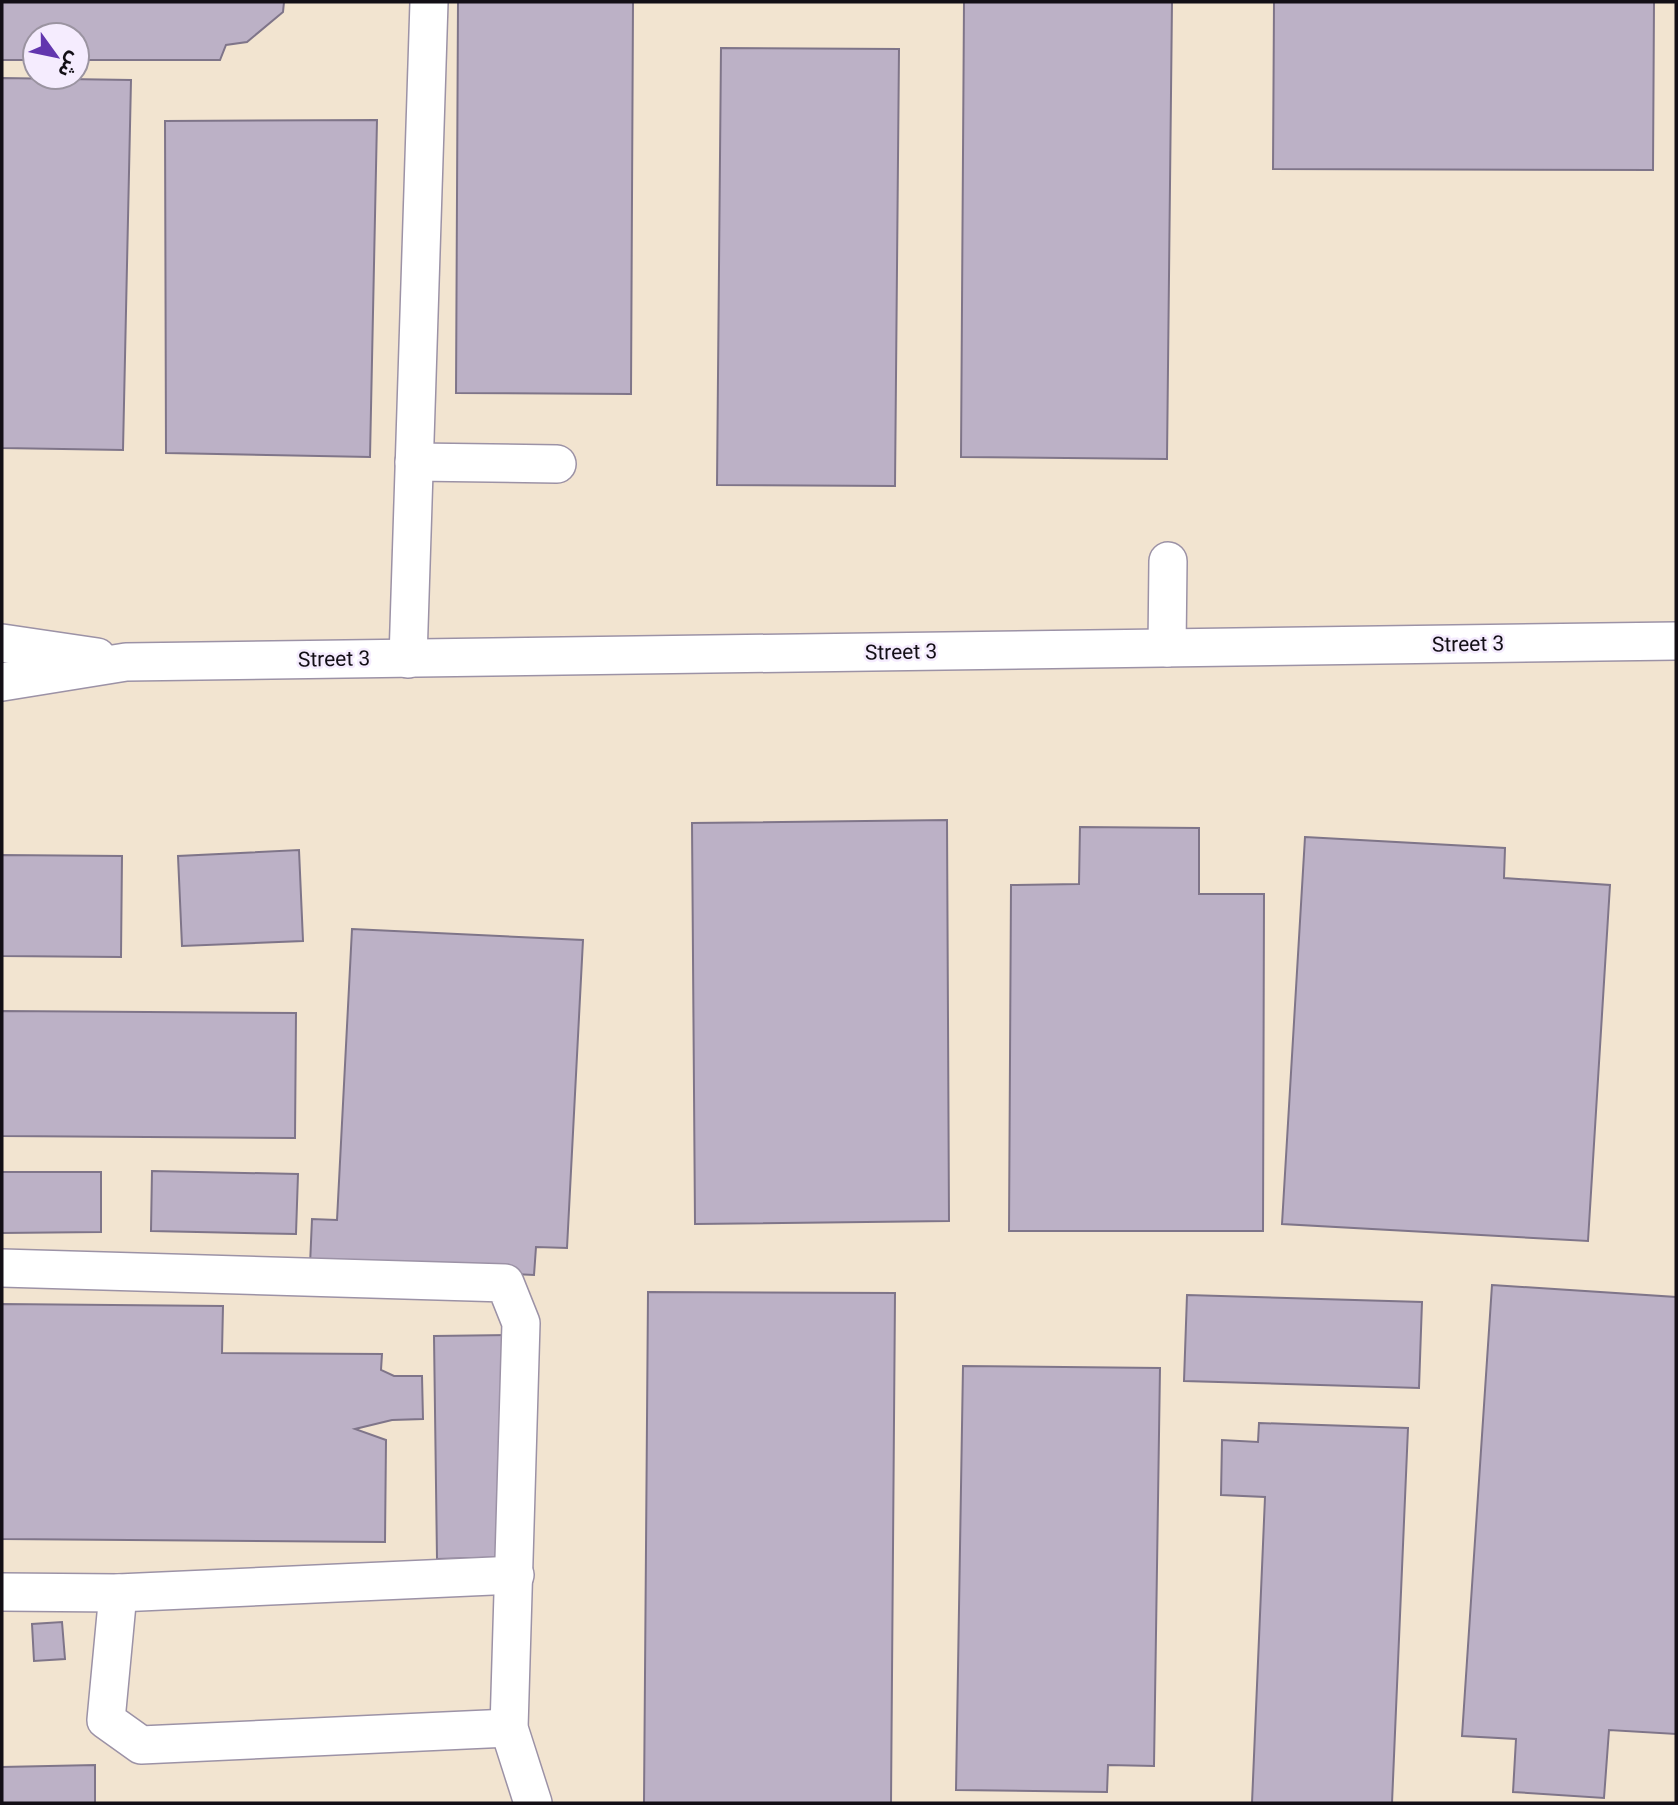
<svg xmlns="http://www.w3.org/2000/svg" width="1678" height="1805" font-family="Roboto,'Noto Sans Arabic',sans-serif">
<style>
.industrial{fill:#f2e4d0;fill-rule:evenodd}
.building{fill:#bcb1c6;stroke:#7f7589;stroke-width:2}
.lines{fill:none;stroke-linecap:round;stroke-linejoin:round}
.minor-casing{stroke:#9c92a6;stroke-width:40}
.minor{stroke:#fff;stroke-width:37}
.labels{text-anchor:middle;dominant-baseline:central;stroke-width:5;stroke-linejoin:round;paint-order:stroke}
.street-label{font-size:21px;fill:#130f16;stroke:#f5ecfe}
</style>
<rect width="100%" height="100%" fill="#f5ecfe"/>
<path class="industrial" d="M2,2h1674v1801h-1674zM35,35h42v42h-42z"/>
<g class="building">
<polygon points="2,2 284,2 283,12 247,42 226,45 220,60 77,60 77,35 35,35 35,60 2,60"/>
<polygon points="458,2 633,2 631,394 456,393"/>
<polygon points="964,2 1172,2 1167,459 961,457"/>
<polygon points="1274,2 1654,2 1653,170 1273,169"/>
<polygon points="721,48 899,49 895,486 717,485"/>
<polygon points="2,78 131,80 123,450 2,448"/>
<polygon points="377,120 370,457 166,453 165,121"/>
<polygon points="947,820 949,1221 695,1224 692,823"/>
<polygon points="1080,827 1199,828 1199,894 1264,894 1263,1231 1009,1231 1011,885 1079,884"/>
<polygon points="1305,837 1505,848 1504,878 1610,885 1588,1241 1282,1224"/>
<polygon points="299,850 303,941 182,946 178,856"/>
<polygon points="2,855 122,856 121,957 2,956"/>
<polygon points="352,929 583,940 567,1248 536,1247 534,1275 310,1265 312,1219 337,1220"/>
<polygon points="2,1011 296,1013 295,1138 2,1136"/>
<polygon points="152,1171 298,1174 296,1234 151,1231"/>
<polygon points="2,1172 101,1172 101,1232 2,1233"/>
<polygon points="1492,1285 1676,1297 1676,1734 1609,1730 1604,1798 1513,1792 1516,1739 1462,1736"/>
<polygon points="648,1292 895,1293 891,1803 644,1803"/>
<polygon points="1187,1295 1422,1302 1419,1388 1184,1381"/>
<polygon points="2,1304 223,1306 222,1353 382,1354 381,1370 394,1376 422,1376 423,1419 392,1420 355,1429 386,1440 385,1542 2,1539"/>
<polygon points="512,1335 515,1557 437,1559 434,1336"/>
<polygon points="963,1366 1160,1368 1154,1766 1108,1765 1107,1792 956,1790"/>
<polygon points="1259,1423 1408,1428 1392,1803 1252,1803 1265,1497 1221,1495 1222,1440 1258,1442"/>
<polygon points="62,1622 65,1659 34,1661 32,1624"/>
<polygon points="95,1765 95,1803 2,1803 2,1767"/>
</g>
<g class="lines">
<defs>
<g id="minor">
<polyline points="414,462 557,464"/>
<polyline points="2,643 97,657"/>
<polyline points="1167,648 1168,561"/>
<polyline points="408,659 429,2"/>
<polyline points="2,682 126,662 1676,641"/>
<polyline points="2,1268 505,1283 521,1323 509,1728 533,1803"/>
<polyline points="2,1592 118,1593 515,1575"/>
<polyline points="118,1593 106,1720 141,1745 509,1728"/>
</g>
</defs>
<use href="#minor" class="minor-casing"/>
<use href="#minor" class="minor"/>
</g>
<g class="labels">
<g class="street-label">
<text transform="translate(1468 644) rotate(-1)">Street 3</text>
<text transform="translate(901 652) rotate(-1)">Street 3</text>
<text transform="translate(334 659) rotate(-1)">Street 3</text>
</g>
</g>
<rect width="1678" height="1805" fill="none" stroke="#130f16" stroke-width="7"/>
<g transform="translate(56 56) rotate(123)"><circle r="33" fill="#f5ecfe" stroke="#9b94a1" stroke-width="2"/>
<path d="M0-5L12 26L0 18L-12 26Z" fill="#6236ae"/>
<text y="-10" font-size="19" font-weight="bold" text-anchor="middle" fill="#130f16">ش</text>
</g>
</svg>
